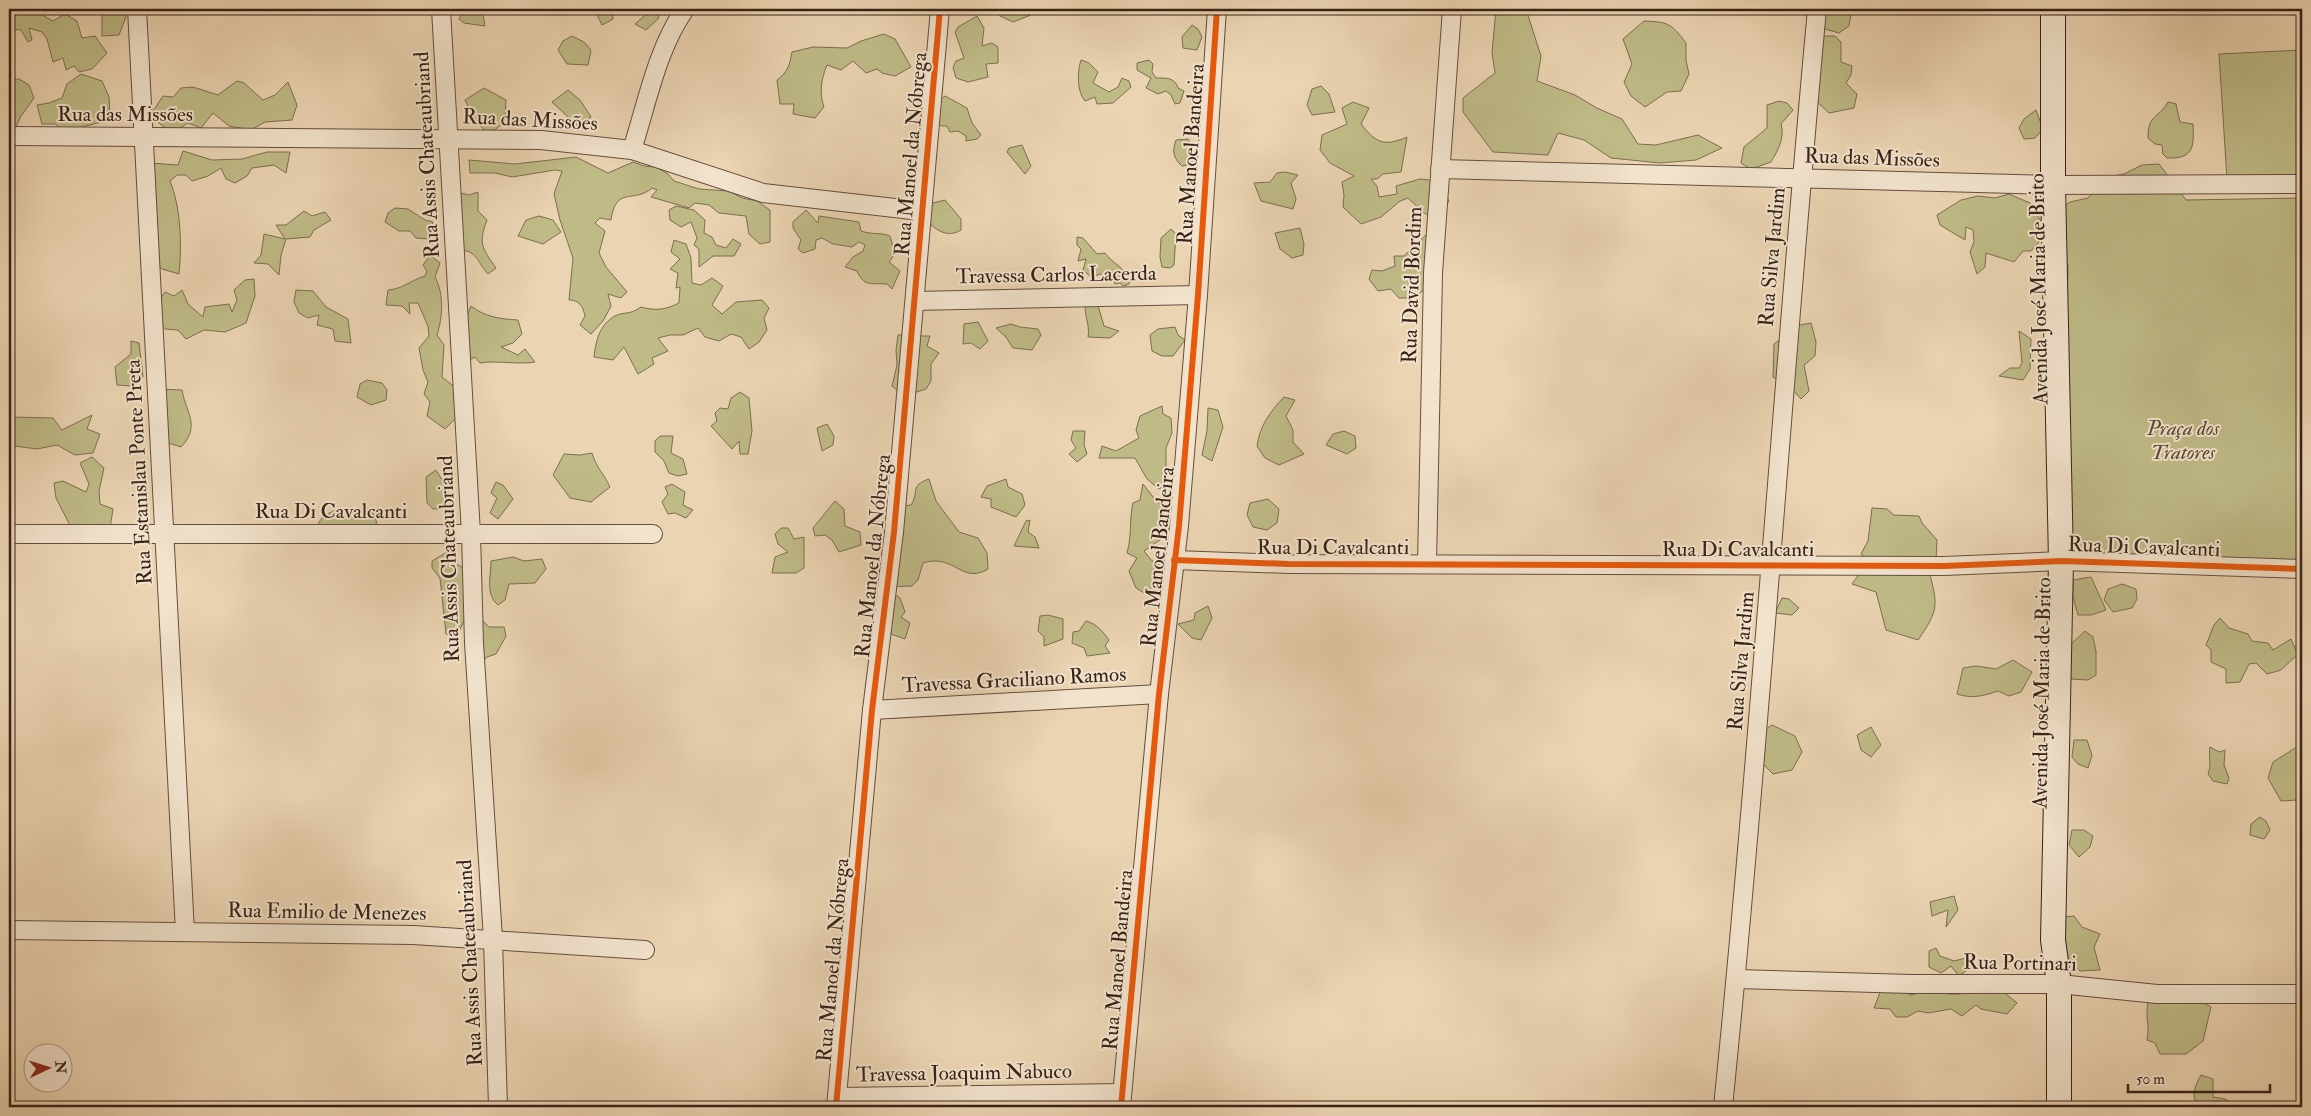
<svg xmlns="http://www.w3.org/2000/svg" width="2311" height="1116" font-family="'IM FELL Double Pica',serif">
<style>
.green{fill:#bfbb87;stroke:#7c6e50}
.lines{fill:none;stroke-linecap:round;stroke-linejoin:round}
.street-casing{stroke:#654e3e;stroke-width:20}
.secondary-casing{stroke:#382218;stroke-width:26}
.street{stroke:#f2e3cd;stroke-width:18}
.secondary{stroke:#f2e3cd;stroke-width:24}
.cycleway-casing{stroke:#f2e3cd;stroke-width:9}
.cycleway{stroke:#e8590c;stroke-width:6}
.labels{text-anchor:middle;dominant-baseline:central;stroke-width:4;stroke-linejoin:round;paint-order:stroke}
.street-label{font-size:21px;fill:#382218;stroke:#f2e3cd}
.park-label{font-size:21px;font-style:italic;fill:#5a4834;stroke:#f2e3cd}
</style>
<rect width="100%" height="100%" fill="#ebd4b2"/>
<filter id="stains"><feTurbulence type="fractalNoise" baseFrequency=".004" numOctaves="4"/><feColorMatrix values="0 0 0 0 .2 0 0 0 0 .09 0 0 0 0 .02 0 0 0 .5 -.17"/></filter>
<radialGradient id="worn" r=".72"><stop offset=".6" stop-color="#630" stop-opacity="0"/><stop offset="1" stop-color="#630" stop-opacity=".3"/></radialGradient>
<g class="green">
<polygon points="9,9 26,9 27,11 38,9 44,16 53,21 65,14 77,21 82,38 95,36 107,53 92,69 79,72 74,66 66,70 63,58 53,62 47,39 42,32 29,28 32,40 28,42 21,30 13,29 9,23 9,13 13,9"/>
<polygon points="102,9 124,9 126,17 119,35 102,36"/>
<polygon points="464,9 482,9 485,26 464,23 459,19"/>
<polygon points="599,9 612,9 613,19 602,25 598,17"/>
<polygon points="652,9 660,9 661,12 658,19 646,30 635,24"/>
<polygon points="998,9 1018,9 1020,11 1030,10 1031,15 1013,22 1000,16"/>
<polygon points="1496,9 1526,9 1541,56 1537,81 1575,95 1597,108 1622,119 1638,144 1656,145 1698,135 1722,148 1696,160 1660,163 1611,158 1584,140 1558,133 1548,155 1493,152 1463,112 1463,98 1495,73 1492,53"/>
<polygon points="1822,9 1841,9 1841,11 1851,14 1849,26 1839,33 1825,29 1821,17"/>
<polygon points="977,16 984,28 982,46 992,43 998,47 998,63 986,64 988,77 968,82 956,78 953,67 956,61 964,58 955,32 958,27"/>
<path d="M1644,21c24,1 27,2 42,22v17l3,14 -8,17 -14,1 -22,15 -14,-11 -7,-14 8,-18 -9,-25z"/>
<polygon points="1192,25 1198,29 1202,37 1197,50 1183,48 1182,37"/>
<path d="M884,34l11,5 16,28 -16,9 -13,-3 -5,-4 -11,4 -13,-12 -12,9 -14,-5c-6,15 -8,27 -3,42l-9,11 -22,-4 1,-10h-14l-3,-24c11,-8 13,-16 15,-28l21,-5 34,1 14,-7z"/>
<polygon points="572,36 584,42 591,50 588,65 567,64 558,50 563,41"/>
<polygon points="1825,36 1835,36 1841,42 1841,62 1852,66 1851,75 1846,83 1857,94 1854,108 1829,113 1815,100 1818,42"/>
<polygon points="2302,50 2302,178 2227,179 2219,54"/>
<path d="M1081,60l8,3 9,9 -5,11 16,9 9,-5 4,-9 7,3 2,6 -18,16 -16,1 -2,-7 -10,4c-8,-9 -8,-29 -4,-41z"/>
<path d="M1149,60l4,4 -1,8 4,6c9,0 19,-1 22,10l6,3 -4,12 -5,1 -4,-9 -5,-4 -8,3 -12,-6 5,-10 -14,-8v-7z"/>
<polygon points="81,74 102,81 109,97 110,115 102,122 65,131 55,124 42,124 37,105 49,103 62,98 67,84"/>
<polygon points="19,79 29,85 34,98 21,116 13,133 9,129 9,80"/>
<polygon points="237,81 244,83 263,100 275,95 288,82 297,105 292,120 265,122 251,130 229,126 213,113 201,128 188,123 172,133 150,116 163,96 173,97 181,88 193,87 218,95"/>
<polygon points="1321,86 1329,94 1335,112 1312,115 1307,105 1312,89"/>
<polygon points="484,88 506,100 505,121 495,130 485,131 473,117 465,100"/>
<polygon points="568,90 580,100 591,117 580,128 552,102"/>
<polygon points="945,96 967,108 972,123 981,135 977,139 966,141 966,136 958,131 950,132 947,126 941,126 933,120 935,103"/>
<path d="M1779,101l8,2 6,7 -12,14c4,14 -3,26 -10,38l-20,7 -10,-6 3,-16 23,-19v-23z"/>
<path d="M1353,102l16,6 -8,16c15,19 23,23 46,13l-6,35 -18,2 -6,5h-6l6,7 2,11 18,-3 -1,-8 24,-7 19,2 10,20 -13,20 -13,-9 -15,-14 -8,3 -19,16 -20,7 -18,-17 1,-12 -2,-13 12,-6 -24,-13 -10,-13 2,-15 25,-11 -5,-16z"/>
<path d="M2168,102l8,2 4,18 13,2c1,23 1,35 -26,34l-4,-4 -1,-9 -7,-1 -7,-6c0,-25 10,-18 20,-36z"/>
<polygon points="2036,110 2043,129 2035,138 2024,139 2019,128 2024,119"/>
<path d="M1188,139l9,17 -2,7 -13,3c-9,-8 -10,-15 -6,-26z"/>
<polygon points="1022,145 1031,166 1025,174 1007,152 1009,148"/>
<path d="M183,151l29,9 30,-1 25,-7h23l-4,21 -12,-8 -22,3 -5,8 -12,7 -9,-4 -5,-11 -13,8 -16,5 -6,-6h-9l-7,6c11,27 12,64 9,93l-17,-5 -13,-11 1,-95 28,2z"/>
<path d="M576,157l32,16 25,-11 11,4 12,1 12,7 6,7 25,8 30,2 13,7 15,3 13,9v32l-10,2 -11,-10 -3,-18 -27,-3 -10,-8 -14,-2 -6,5 -38,-11 6,-7 -5,-2c-18,16 -36,-3 -41,32l-11,-2 -5,5 10,8 -6,22 7,14 21,25 -6,6 -13,-4 3,12 -8,15 -12,13 -11,-9 5,-9c-2,-10 -6,-16 -16,-16l4,-42 -13,-38 -6,-26 8,-23 -7,-1 -43,7 -17,-4h-25l-1,-13 46,4z"/>
<polygon points="2159,164 2186,200 2302,198 2302,560 2061,558 2068,265 2047,243 2049,216 2070,202 2088,198 2107,177 2124,174 2142,165"/>
<polygon points="1285,172 1298,175 1291,183 1296,199 1293,209 1261,201 1254,183 1270,182 1277,173"/>
<path d="M478,192v19l9,9c-9,24 -5,28 9,48l-8,6c-12,-13 -10,-24 -31,-24l-2,-44 6,-13 8,2z"/>
<polygon points="2009,194 2030,203 2045,228 2039,242 2031,251 2023,251 2014,262 1986,253 1985,267 1977,274 1970,252 1974,242 1973,230 1966,227 1965,240 1940,225 1937,215 1961,200 1978,196 1995,198"/>
<path d="M945,200l16,19v11c-13,8 -24,1 -34,-9l2,-17z"/>
<polygon points="676,206 694,210 705,220 704,233 712,237 716,245 726,248 733,239 741,244 734,256 713,256 699,267 699,249 694,245 697,238 691,222 681,227 670,220 669,210"/>
<polygon points="395,208 408,209 425,220 433,222 428,239 416,238 410,231 399,231 385,222 388,213"/>
<path d="M806,210l12,13 1,-7 40,6 2,9c11,4 19,1 29,5l5,18 -6,8 11,9 -8,18 -5,-5c-16,-1 -23,3 -30,-13l-12,-4 8,-10 10,-6 2,-6 -6,-3 -7,5 -19,-3 -11,-6 -6,2 -1,9 -12,4 -5,-4 3,-9 -8,-12v-6z"/>
<polygon points="304,211 312,216 325,212 331,220 314,230 310,237 286,239 281,255 279,275 268,264 254,263 261,255 264,234 285,239 276,225 286,225"/>
<polygon points="539,216 553,220 561,232 543,244 518,236 526,220"/>
<polygon points="1300,228 1304,244 1303,255 1292,258 1280,249 1275,233"/>
<polygon points="1171,229 1176,234 1174,265 1170,268 1162,267 1160,257 1161,238"/>
<polygon points="1426,235 1435,243 1425,288 1415,298 1399,298 1391,289 1378,291 1369,279 1372,270 1382,271 1395,266 1394,256 1404,256"/>
<path d="M1077,237l6,1 14,16 8,-1c5,8 14,11 19,19l-4,5 11,1 -2,6 -6,2 -3,-3 -5,1 -2,-6 -9,1 -3,-5 -10,3 -8,-7 3,-11 -8,2 3,-12 -4,-4z"/>
<path d="M674,240l12,4 5,14 1,25 9,2 11,-7 11,8 -11,19 10,9 14,-12 26,-2 7,8 -5,10 3,12 -8,12 -10,7 -8,-12 -10,-3 -12,7 -14,-4 -7,-9 -15,7h-13l-12,3 10,13 -16,7 2,6 -16,10 -14,-27 -11,13 -19,-3c2,-16 5,-32 21,-41 10,-5 13,0 26,-9 15,4 24,3 38,-4l1,-16 -4,1 2,-15 -8,-4 10,-10 -9,-7z"/>
<path d="M430,255l10,8 -5,14c9,17 8,39 2,58l7,10 -2,32 19,15 -1,22 -15,15 -18,-13 3,-14 -6,-8 4,-12 -5,-12 -4,-22 10,-12 -1,-10 -10,-23h-9l1,11 -8,-8 -16,-1 2,-15c15,-1 23,-10 37,-14l2,-5 -4,-6z"/>
<polygon points="254,279 255,296 246,323 225,332 204,330 186,339 178,330 165,329 159,322 156,305 165,292 174,296 182,290 188,304 203,317 205,307 229,304 232,312 237,300 234,290 245,280"/>
<polygon points="296,290 313,291 326,307 348,319 351,343 335,341 333,329 317,325 319,315 308,318 299,313 294,302"/>
<path d="M1097,302l7,24 15,5 -9,7 -22,-1c2,-11 -3,-20 -3,-31z"/>
<path d="M471,306c14,11 29,13 47,14l4,14 -9,9 -12,4 17,8 7,-6 10,13c-18,3 -37,-2 -55,1l-5,-6 -11,6 2,-44z"/>
<polygon points="978,322 988,341 980,349 971,343 963,344 964,324"/>
<polygon points="1811,323 1816,342 1815,356 1804,365 1809,391 1801,399 1791,388 1773,377 1774,344 1800,325"/>
<polygon points="1011,324 1020,327 1038,329 1041,335 1032,350 1013,348 1006,337 996,328"/>
<polygon points="1175,327 1178,335 1185,340 1173,356 1162,356 1152,351 1150,335 1158,329"/>
<polygon points="2019,331 2031,339 2030,369 2023,380 1999,376 2010,368 2019,368 2022,363"/>
<polygon points="916,334 922,336 930,336 927,346 939,353 931,364 931,381 926,389 904,396 892,386 897,365 896,350 898,335"/>
<polygon points="131,341 139,343 143,377 131,386 117,385 115,367 131,354"/>
<polygon points="367,380 382,383 387,390 386,400 371,405 357,397 360,384"/>
<path d="M159,389l23,1c4,23 19,36 -1,57l-16,-5z"/>
<polygon points="740,392 749,398 752,431 748,454 740,454 739,441 732,449 711,426 717,421 715,413 720,408 728,409 731,398"/>
<path d="M1284,397l11,3 -9,16 7,14v12l11,12 -25,11 -14,-7 -8,-12c3,-21 13,-34 27,-49z"/>
<polygon points="1162,406 1163,414 1171,418 1172,433 1166,448 1166,466 1168,483 1159,489 1147,479 1135,458 1099,458 1102,446 1116,451 1139,438 1136,430 1140,416"/>
<polygon points="1208,408 1218,410 1223,427 1212,461 1202,455 1207,431"/>
<polygon points="92,415 87,429 100,434 93,453 75,455 57,445 37,449 14,446 9,449 9,417 53,418 62,430"/>
<polygon points="827,424 834,436 833,445 822,451 817,428"/>
<polygon points="1073,431 1085,431 1084,445 1087,454 1077,462 1069,454 1076,448 1071,440"/>
<polygon points="1344,431 1355,436 1356,448 1347,454 1326,445 1333,434"/>
<polygon points="660,436 673,436 671,453 683,459 687,474 678,476 669,473 664,461 655,452 655,441"/>
<path d="M592,453c4,14 12,21 18,34l-19,15 -21,-4 -17,-23 11,-21 16,1z"/>
<polygon points="92,457 104,468 99,491 100,504 113,509 110,528 100,534 90,525 76,537 56,498 54,483 63,481 86,492 89,484 80,463"/>
<polygon points="436,470 448,490 445,509 433,509 427,503 426,477"/>
<path d="M929,479l7,22 23,31 19,6 9,15 1,16c-26,16 -34,-16 -65,-6l-5,17 -6,6 -27,1 -8,-12 2,-12 10,-15 7,-41 15,-2c9,-14 -2,-19 18,-26z"/>
<polygon points="1006,479 1008,487 1022,494 1025,505 1016,517 991,507 991,499 981,497 987,486"/>
<polygon points="496,482 503,485 513,499 498,519 490,513 497,498 491,493"/>
<polygon points="672,484 685,492 683,505 693,510 686,518 675,513 668,514 662,502 668,494 665,487"/>
<path d="M1143,484l14,18 8,4 5,27 -26,18 7,9 12,7 4,16 -8,10 -12,2 -11,-7 -7,-17 8,-13 -10,-5c5,-17 2,-32 6,-50l7,-3z"/>
<polygon points="1268,499 1279,509 1277,523 1267,530 1253,527 1247,515 1250,503"/>
<polygon points="835,501 844,509 845,526 860,532 861,545 839,552 832,540 825,535 815,536 813,528"/>
<path d="M1872,508l15,1 7,6 25,1 3,7 15,17 -1,20 -7,11c9,34 10,39 -11,69l-32,-10 -10,-38 -24,-8 17,-23 -8,-7 7,-13z"/>
<path d="M359,509l13,2 5,12c-14,10 -32,10 -45,21l-15,-11c0,-14 7,-18 19,-23l10,7z"/>
<polygon points="1030,520 1028,532 1035,537 1039,548 1014,546 1026,521"/>
<polygon points="781,528 788,528 794,539 804,537 804,568 796,573 772,573 775,557 788,552 778,544 775,534"/>
<polygon points="449,551 456,563 471,574 470,609 456,637 446,634 440,578 432,568 432,561"/>
<path d="M513,557l11,4 18,-2 4,10 -11,14 -26,1 -4,16 -7,5c-13,-11 -7,-28 -7,-44z"/>
<polygon points="2091,577 2106,610 2091,615 2078,615 2073,597 2073,580"/>
<polygon points="2122,584 2136,589 2137,599 2132,608 2113,612 2104,600 2108,589"/>
<polygon points="894,594 900,598 905,612 901,617 910,623 905,639 888,633"/>
<polygon points="1782,598 1789,599 1799,608 1792,615 1775,613"/>
<polygon points="1208,606 1212,618 1201,640 1192,638 1178,624 1194,620 1195,613"/>
<polygon points="1048,615 1063,619 1063,639 1044,646 1044,637 1038,631 1040,616"/>
<polygon points="2220,618 2229,628 2248,634 2252,641 2268,643 2273,650 2291,639 2298,654 2281,670 2267,674 2256,663 2249,664 2240,682 2226,683 2226,669 2211,662 2211,650 2206,645 2214,625"/>
<polygon points="483,621 489,627 504,627 506,636 496,654 487,657 482,662 464,644 473,633 474,622"/>
<path d="M1086,621c11,3 17,11 23,19l-4,6 5,7 -23,3 -3,-8 -12,-5 1,-11 6,-1z"/>
<polygon points="2085,631 2093,637 2096,651 2096,675 2088,680 2071,679 2066,666 2069,646"/>
<path d="M2013,660l19,12 -11,20 -12,4 -11,-5c-15,5 -26,8 -41,3l6,-26 13,-2 20,3z"/>
<polygon points="1772,725 1795,736 1802,752 1792,770 1773,774 1762,763 1760,733"/>
<polygon points="1871,727 1881,745 1871,757 1861,750 1857,735"/>
<polygon points="2074,740 2087,740 2092,755 2088,768 2078,764 2072,757"/>
<path d="M2210,747l9,5 6,-2 -1,15 5,13 -2,6 -14,-3 -5,-7c4,-10 0,-17 2,-27z"/>
<polygon points="2297,747 2302,750 2302,791 2297,800 2281,801 2268,778 2273,762"/>
<polygon points="2260,817 2266,821 2270,830 2264,839 2250,835 2251,824"/>
<polygon points="2072,830 2084,830 2093,836 2090,847 2079,857 2069,845"/>
<polygon points="1954,896 1958,910 1946,927 1948,910 1932,916 1930,902"/>
<polygon points="2074,916 2082,927 2100,934 2094,947 2100,970 2080,971 2068,960 2055,940 2063,917"/>
<polygon points="1936,948 1940,956 1954,961 1966,958 1974,965 1959,976 1951,966 1941,973 1929,967 1929,951"/>
<path d="M1883,985l29,10 17,-6c18,7 38,8 54,-4l14,2 20,16 -10,11 -26,-5 -5,-4 -14,11 -11,-7 -23,4 -10,-2 -11,6h-11l-6,-8 -16,-1z"/>
<path d="M2162,996l36,4 13,7 -8,34 -17,13h-26l-5,-11 -8,-3c3,-13 -2,-24 1,-37z"/>
<path d="M2201,1075l12,4v18l12,2 10,6 -1,2h-35c-9,-11 -4,-21 2,-32z"/>
</g>
<g class="lines">
<defs>
<g id="street">
<polyline points="137,9 185,932"/>
<polyline points="441,9 471,534 474,643 493,939 498,1107"/>
<polyline points="9,136 541,140 632,150 763,193 921,211"/>
<path d="M632,150c15,-47 25,-101 53,-141"/>
<polyline points="1440,169 2053,185 2302,184"/>
<polyline points="915,301 1198,295"/>
<polyline points="9,534 653,534"/>
<polyline points="1174,560 1288,564 1944,566 2061,561 2302,569"/>
<polyline points="1427,564 1433,273 1452,9"/>
<polyline points="872,710 1159,694"/>
<polyline points="9,930 413,935 645,950"/>
<polyline points="1736,979 1911,984 2059,984 2157,994 2302,994"/>
<polyline points="837,1097 1122,1093"/>
<polyline points="836,1107 872,710 894,532 940,9"/>
<polyline points="1121,1107 1159,694 1179,526 1198,295 1217,9"/>
<path d="M1723,1107c37,-365 60,-732 94,-1098"/>
</g>
<polyline id="secondary" points="2053,9 2053,185 2061,561 2053,940 2059,984 2059,1107"/>
</defs>
<use href="#street" class="street-casing"/>
<use href="#secondary" class="secondary-casing"/>
<use href="#street" class="street"/>
<use href="#secondary" class="secondary"/>
<defs>
<g id="cycleway">
<polyline points="1174,560 1288,564 1944,566 2061,561 2302,569"/>
<polyline points="836,1107 872,710 894,532 940,9"/>
<polyline points="1121,1107 1159,694 1179,526 1198,295 1217,9"/>
</g>
</defs>
<use href="#cycleway" class="cycleway-casing"/>
<use href="#cycleway" class="cycleway"/>
</g>
<g class="labels">
<g class="street-label">
<text x="125" y="114">Rua das Missões</text>
<text transform="translate(530 120) rotate(3)">Rua das Missões</text>
<text transform="translate(911 154) rotate(-85)">Rua Manoel da Nóbrega</text>
<text transform="translate(1191 154) rotate(-86)">Rua Manoel Bandeira</text>
<text transform="translate(427 155) rotate(-93)">Rua Assis Chateaubriand</text>
<text transform="translate(1872 158) rotate(2)">Rua das Missões</text>
<text transform="translate(1772 257) rotate(-85)">Rua Silva Jardim</text>
<text transform="translate(1056 275) rotate(-1)">Travessa Carlos Lacerda</text>
<text transform="translate(1412 285) rotate(-88)">Rua David Bordim</text>
<text transform="translate(2039 289) rotate(-91)">Avenida José Maria de Brito</text>
<text transform="translate(139 472) rotate(-93)">Rua Estanislau Ponte Preta</text>
<text x="331" y="511">Rua Di Cavalcanti</text>
<text x="1333" y="547">Rua Di Cavalcanti</text>
<text transform="translate(2144 547) rotate(2)">Rua Di Cavalcanti</text>
<text x="1738" y="549">Rua Di Cavalcanti</text>
<text transform="translate(873 556) rotate(-84)">Rua Manoel da Nóbrega</text>
<text transform="translate(1158 557) rotate(-84)">Rua Manoel Bandeira</text>
<text transform="translate(449 559) rotate(-92)">Rua Assis Chateaubriand</text>
<text transform="translate(1741 661) rotate(-85)">Rua Silva Jardim</text>
<text transform="translate(1014 680) rotate(-3)">Travessa Graciliano Ramos</text>
<text transform="translate(2042 693) rotate(-89)">Avenida José Maria de Brito</text>
<text transform="translate(327 912) rotate(1)">Rua Emilio de Menezes</text>
<text transform="translate(833 960) rotate(-85)">Rua Manoel da Nóbrega</text>
<text transform="translate(1118 960) rotate(-85)">Rua Manoel Bandeira</text>
<text transform="translate(470 963) rotate(-93)">Rua Assis Chateaubriand</text>
<text transform="translate(2020 963) rotate(1)">Rua Portinari</text>
<text transform="translate(964 1073) rotate(-1)">Travessa Joaquim Nabuco</text>
</g>
<g class="park-label">
<text x="2183" y="428">Praça dos<tspan x="2183" dy="24">Tratores</tspan></text>
</g>
</g>
<rect width="2311" height="1116" fill="none" stroke="#ebd4b2" stroke-width="30"/>
<rect x="10" y="10" width="2291" height="1096" fill="none" stroke="#382218" stroke-width="2.5"/>
<rect x="15" y="15" width="2281" height="1086" fill="none" stroke="#382218"/>
<g transform="translate(48 1068) rotate(86)"><circle r="24" fill="#f2e3cd" stroke="#a89685"/>
<path d="M0-4L9 19L0 12L-9 19Z" fill="#8f2418"/>
<text y="-8" font-size="14" font-weight="bold" text-anchor="middle" fill="#382218">N</text>
</g>
<path d="M2128 1084v8h142v-8" fill="none" stroke="#382218" stroke-width="2.5"/>
<text x="2136" y="1084" font-size="15" fill="#382218" stroke="#f2e3cd" stroke-width="4" paint-order="stroke">50 m</text>
<rect width="100%" height="100%" filter="url(#stains)"/>
<rect width="100%" height="100%" fill="url(#worn)"/>
</svg>
